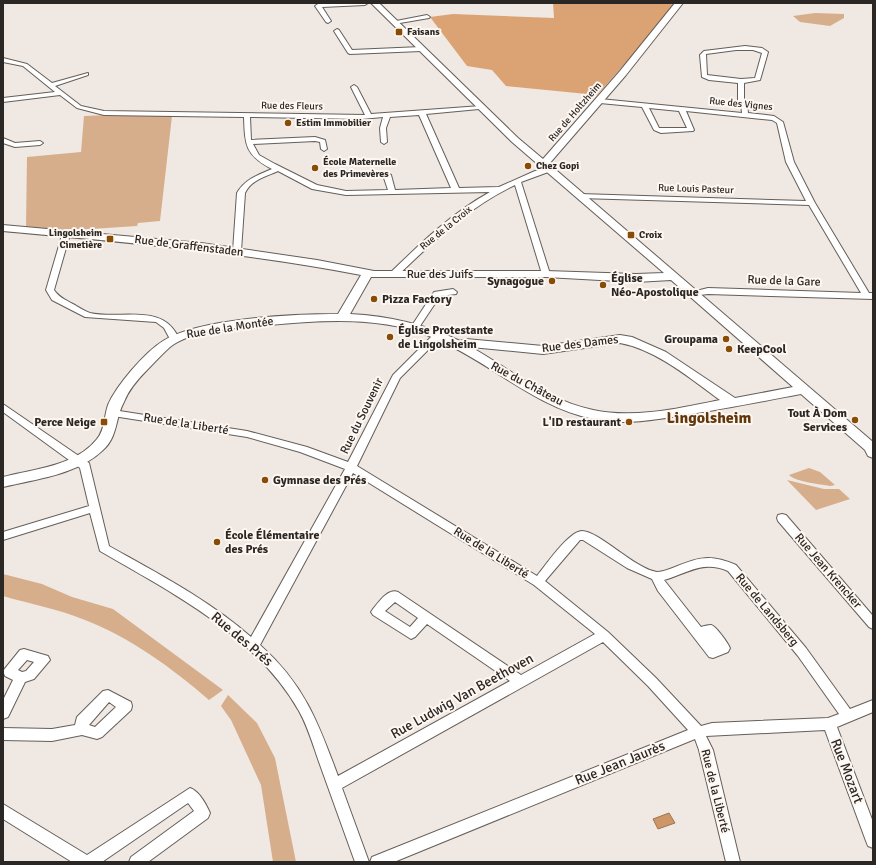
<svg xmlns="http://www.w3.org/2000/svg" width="876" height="865" font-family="Signika,sans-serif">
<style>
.green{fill:#d7ae8c}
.forest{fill:#dba374}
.water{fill:#cd9667;stroke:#9c7553}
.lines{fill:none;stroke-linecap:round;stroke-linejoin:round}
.street-casing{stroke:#655e59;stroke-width:2}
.secondary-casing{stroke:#655e59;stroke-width:2}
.street{fill:#fff;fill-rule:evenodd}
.secondary{fill:#fff;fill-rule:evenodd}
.poi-dot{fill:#884c07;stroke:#fef6f0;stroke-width:1.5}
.labels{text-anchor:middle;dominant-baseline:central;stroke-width:4;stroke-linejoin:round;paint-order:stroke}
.far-poi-label{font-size:10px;font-weight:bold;fill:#2a2725;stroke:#fef6f0;text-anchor:start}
.far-street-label{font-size:10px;fill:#2a2725;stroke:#fef6f0}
.street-label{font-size:12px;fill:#2a2725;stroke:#fef6f0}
.poi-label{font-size:12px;font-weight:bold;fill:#2a2725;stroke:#fef6f0;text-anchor:start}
.near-street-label{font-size:14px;fill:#2a2725;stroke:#fef6f0}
.district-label{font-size:16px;font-weight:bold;fill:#61380d;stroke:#fef6f0}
</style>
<rect width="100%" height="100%" fill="#f0e8e2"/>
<g class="green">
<polygon points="815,13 844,14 844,18 830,26 800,22 793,16"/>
<polygon points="109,115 172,116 160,221 138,223 137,226 76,230 26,227 27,157 81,152 84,116"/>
<path d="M809,468l11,4 15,13 -5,1c-10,-2 -34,-4 -41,-11z"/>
<polygon points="787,480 824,489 839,489 850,499 816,510"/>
<path d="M3,574l39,10 30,13 41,12 110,81 -14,10c-37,-32 -78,-62 -124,-80 -26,-11 -55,-16 -82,-24z"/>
<polygon points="228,695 257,723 275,758 296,862 273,862 261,785 231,720 221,706"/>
</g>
<polygon class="forest" points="553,3 675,3 662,22 597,95 506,86 492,70 467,66 430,17 453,14 554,18"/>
<polygon class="water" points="669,813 675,823 658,829 653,819"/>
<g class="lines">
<defs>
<g id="street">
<polygon points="339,3 368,3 365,5 322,7 331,21 328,23 326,22 315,6 318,4"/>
<polygon points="427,15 430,17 429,18 394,24 391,22"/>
<polygon points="337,29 339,30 352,50 421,47 424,49 421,51 350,54 348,53 334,31"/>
<path d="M745,46l17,2 6,4 -8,28 -16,3v18l3,3 1,9 26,3 9,6 11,40 21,41 54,90h4v6l-165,-5 -16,2v-4l16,-4 153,5 -52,-88 -229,-7 -4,-2 4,-2 226,7 -20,-39 -9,-39 -5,-3 -86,-9 8,19 -1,1 -32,2 -7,-3 -12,-23 -42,-4 -3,-2 3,-2 142,14 -1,-9 -3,-3v-18l-29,-3 -7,-3 -2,-22 4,-4zM736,50h17l9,3 -7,25 -14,1 -34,-4 -1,-21zM649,108l30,3 8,17h-28z"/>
<path d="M3,58l24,6 25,19 36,-10v2l-33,11 26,20 23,5 261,4 -14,-28 3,-2 3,2 14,27 110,-8 1,1 -3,2 -53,5 33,74 40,-1 36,-16 16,-4v4l-30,11 29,92 -4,2 -4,-2 -27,-89c-47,22 -82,57 -119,92h-3l-4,-2 1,-2c31,-30 62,-60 100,-81l-144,3 -34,-6 -34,-18c-13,6 -27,9 -33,22l-4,58 -4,2h-3l-1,-2 4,-58c8,-14 21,-18 35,-24 -27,-14 -27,-24 -28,-52l-140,-2 -27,-7 -17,-13 -57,7v-4l52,-6 -32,-26 -20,-4zM419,115l32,73 -56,2 -4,-15 -4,-2 -4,2 5,15 -42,1 -29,-6 -42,-21 -16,-9 -6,-11 62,-3 5,1 1,7 3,2 3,-2 -2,-9 -10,-3 -64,3 -1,-23 111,2 22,-2 -3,11 1,14 3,2 3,-2 -1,-14 4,-11z"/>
<polygon points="3,138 15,143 40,141 43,143 40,145 15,147 3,143"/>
<path d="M63,232h6l1,2 -16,56c5,7 10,9 17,13 6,3 13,8 19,10 31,7 74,-11 89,26l-2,2h-6l-7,-13 -8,-6 -71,-5 -33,-17 -6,-10z"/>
<polygon points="453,289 457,292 456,294 440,296 418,329 412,329 411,327 434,292"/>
<path d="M438,332l4,3 -1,2 -41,41 -43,88 180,110c8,-10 32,-45 45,-45 17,0 53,38 75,41 6,0 12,-3 18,-5 24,-10 36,-13 61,-2l70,83 44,61 23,-9v12l-36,15 36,95v26l-5,-2 -2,-5 -41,-111 -119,6 7,14 27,112h-14l-27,-112 -4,-11 -301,123h-24l2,-5 316,-127 -40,-44 -45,-44 -261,146 27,74h-14c-12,-33 -24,-67 -36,-100 -6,-17 -11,-35 -20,-51 -43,-76 -127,-118 -199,-160l-10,-38 -87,27v-8l86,-26 -9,-38 -77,-56v-8l86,59 20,83c48,27 100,54 142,91l94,-168 -45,-17 -53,-15 -134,-21 -5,-3 5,-3 134,21 60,16 41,15 45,-87 42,-42zM353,473l181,112 61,49 -74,41 -123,-83c-10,-4 -19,10 -25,17l-2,3 2,3 38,24 4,-2 12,-13 83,57 -172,95c-20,-54 -34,-92 -78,-131zM580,540h3l44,28 25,11 6,12 51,66 4,1 15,-6 2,-4c-2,-5 -14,-22 -19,-23 -3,0 -7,1 -10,2l-37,-47c24,-7 39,-20 64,-9l70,85 41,58 -11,4 -116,5 -11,3 -45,-48 -48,-46 -63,-51zM395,602l23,16 -8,9 -25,-16z"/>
<polygon points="782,514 786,515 873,616 873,629 869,627 778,521 777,518 778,515"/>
<path d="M24,649l24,7 2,4 -16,19 -9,3 -17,35 -5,2v-19l10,-20 -8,-4 -2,-5 17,-21zM27,660l7,2 -8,9 -4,1 -4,-2z"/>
<path d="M108,690l23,12 1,4 -1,4 -29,27 -5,2 -15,-4 -30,6 -49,-1v-12l49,1 23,-4 2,-8 26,-26zM109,702l7,5 -21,20 -6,-2z"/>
<path d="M190,788c9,3 16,16 20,25l-2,5 -60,44h-19l2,-5 63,-46 -6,-8 -86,59h-30l-69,-43v-15l84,51z"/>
</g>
<path id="secondary" d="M371,3h8l139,135 25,21 77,-88 55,-68h8l-57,72 -77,89 324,278v16l-5,-2 -3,-6 -64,-56c-37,7 -73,14 -110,20 -32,5 -66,12 -98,5 -61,-13 -104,-58 -159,-81 -51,-22 -110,-18 -164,-13 -29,3 -77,4 -100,22 -8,7 -15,15 -22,22 -10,10 -19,20 -24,33 -9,16 -6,35 -21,48 -26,25 -67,29 -100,37v-10c31,-8 73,-11 94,-38 8,-9 7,-23 11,-34 8,-19 37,-53 55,-64 36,-23 131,-27 175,-27l23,-39c-119,-23 -238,-33 -358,-44v-6l198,18 116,17 57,11h172l90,3 28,-1 -152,-131zM371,277h175l90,5 35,-2 122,107 -58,11 -69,-46 -34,-15 -12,-2 -77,11 -77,-7 -6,2c-35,-17 -71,-25 -110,-27zM620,343c37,7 71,36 100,57 -40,8 -86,19 -127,10 -45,-9 -83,-41 -122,-63l72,7z"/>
</defs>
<use href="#street" class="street-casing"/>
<use href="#secondary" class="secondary-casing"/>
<use href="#street" class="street"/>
<use href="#secondary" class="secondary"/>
</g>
<g class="poi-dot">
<rect x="395" y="28" width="8" height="8" rx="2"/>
<circle cx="288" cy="123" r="4"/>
<circle cx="528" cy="166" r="4"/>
<circle cx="315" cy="168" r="4"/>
<rect x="627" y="231" width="8" height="8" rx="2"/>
<rect x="106" y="235" width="8" height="8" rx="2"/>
<circle cx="552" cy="281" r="4"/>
<circle cx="603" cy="285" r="4"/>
<circle cx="374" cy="299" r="4"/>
<circle cx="390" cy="337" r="4"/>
<circle cx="726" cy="339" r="4"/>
<circle cx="729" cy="349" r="4"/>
<circle cx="855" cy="420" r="4"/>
<rect x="100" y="418" width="8" height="8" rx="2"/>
<circle cx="629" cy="422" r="4"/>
<circle cx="265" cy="480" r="4"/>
<circle cx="217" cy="542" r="4"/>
</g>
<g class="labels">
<g class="far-poi-label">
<text x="407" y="32">Faisans</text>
<text x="296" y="123">Estim Immobilier</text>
<text x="323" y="162">École Maternelle<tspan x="323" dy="12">des Primevères</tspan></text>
<text x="536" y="166">Chez Gopi</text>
<text x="102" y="233" text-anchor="end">Lingolsheim<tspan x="102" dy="12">Cimetière</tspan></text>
<text x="639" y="235">Croix</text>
</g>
<g class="far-street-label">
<text transform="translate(741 104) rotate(6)">Rue des Vignes</text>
<text transform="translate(292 106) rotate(1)">Rue des Fleurs</text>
<text transform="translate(575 112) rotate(-49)">Rue de Holtzheim</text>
<text transform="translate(696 189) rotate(2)">Rue Louis Pasteur</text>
<text transform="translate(446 228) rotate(-39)">Rue de la Croix</text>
</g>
<g class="street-label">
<text transform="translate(189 246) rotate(7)">Rue de Graffenstaden</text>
<text x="440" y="274">Rue des Juifs</text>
<text transform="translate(784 281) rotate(2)">Rue de la Gare</text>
<text transform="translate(230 328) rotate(-9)">Rue de la Montée</text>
<text transform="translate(580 344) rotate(-7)">Rue des Dames</text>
<text transform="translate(527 384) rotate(28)">Rue du Château</text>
<text transform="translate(362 416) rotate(-64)">Rue du Souvenir</text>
<text transform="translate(186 424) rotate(9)">Rue de la Liberté</text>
<text transform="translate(491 553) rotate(32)">Rue de la Liberté</text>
<text transform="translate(828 571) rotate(49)">Rue Jean Krencker</text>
<text transform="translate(767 610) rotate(50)">Rue de Landsberg</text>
<text transform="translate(715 791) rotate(76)">Rue de la Liberté</text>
</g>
<g class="poi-label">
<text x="611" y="278">Église<tspan x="611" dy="14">Néo-Apostolique</tspan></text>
<text x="544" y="281" text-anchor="end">Synagogue</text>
<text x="382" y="299">Pizza Factory</text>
<text x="398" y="330">Église Protestante<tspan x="398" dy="14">de Lingolsheim</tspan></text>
<text x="718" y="339" text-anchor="end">Groupama</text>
<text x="737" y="349">KeepCool</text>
<text x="847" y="413" text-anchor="end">Tout À Dom<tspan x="847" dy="14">Services</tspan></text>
<text x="96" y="422" text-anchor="end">Perce Neige</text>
<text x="621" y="422" text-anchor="end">L'ID restaurant</text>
<text x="273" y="480">Gymnase des Prés</text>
<text x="225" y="535">École Élémentaire<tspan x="225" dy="14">des Prés</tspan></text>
</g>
<g class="near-street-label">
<text transform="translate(242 639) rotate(40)">Rue des Prés</text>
<text transform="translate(462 696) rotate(-29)">Rue Ludwig Van Beethoven</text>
<text transform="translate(620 763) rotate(-22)">Rue Jean Jaurès</text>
<text transform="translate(847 771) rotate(69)">Rue Mozart</text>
</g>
<g class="district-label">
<text x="709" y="418">Lingolsheim</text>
</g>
</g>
<rect width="876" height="865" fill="none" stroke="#2a2725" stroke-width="8"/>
</svg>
